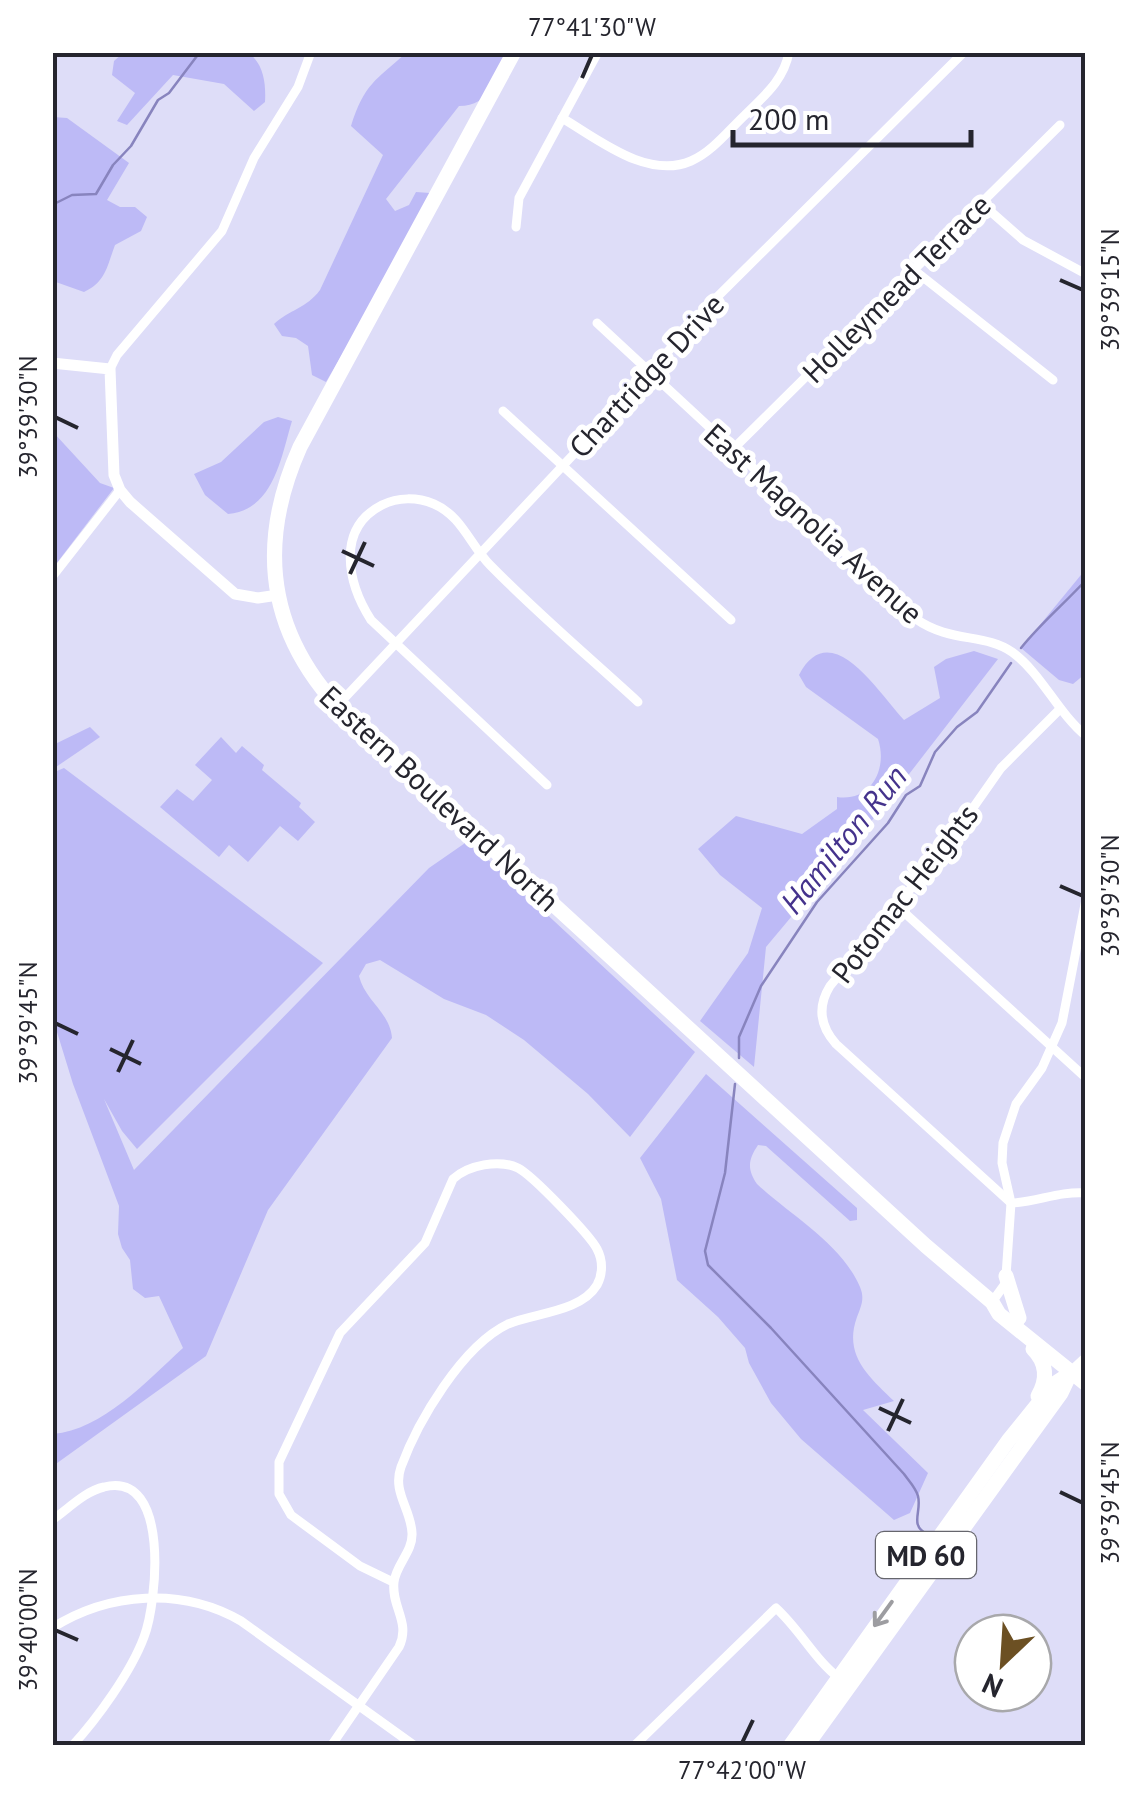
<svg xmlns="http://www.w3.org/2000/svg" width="1138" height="1798" font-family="'PT Sans',sans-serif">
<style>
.green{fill:#bdbaf6}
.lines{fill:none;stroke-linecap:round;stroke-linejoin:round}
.stream{stroke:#8884be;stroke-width:2.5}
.minor{stroke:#fff;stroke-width:9}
.tertiary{stroke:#fff;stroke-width:11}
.secondary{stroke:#fff;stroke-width:12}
.primary{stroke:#fff;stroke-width:15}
.oneway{stroke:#9d9da1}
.ticks{fill:none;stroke:#25252e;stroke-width:4}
.labels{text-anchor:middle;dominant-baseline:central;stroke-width:10;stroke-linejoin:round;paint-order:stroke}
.shield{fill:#fff;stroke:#66666d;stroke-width:2.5}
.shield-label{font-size:28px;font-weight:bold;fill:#25252e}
.street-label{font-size:30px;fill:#25252e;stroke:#fff}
.water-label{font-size:32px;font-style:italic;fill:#44328c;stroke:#fff}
.neatline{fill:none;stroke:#25252e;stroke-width:4}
.ticks-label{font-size:25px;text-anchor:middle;fill:#25252e}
</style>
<rect width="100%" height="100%" fill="#deddf8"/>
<g class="green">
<path d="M123,53h126c15,12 17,31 16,49l-11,9 -30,-27 -51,-9 -46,50 -10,-4 18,-28 -23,-18 2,-14z"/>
<path d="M406,53h101c-11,25 -16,53 -48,53l-73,93 9,12 14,-6 7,-13 14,1 -8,25 -96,164 -14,-7 -4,-29 -12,-8 -14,-2 -8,-12c15,-14 33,-16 46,-34l63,-135 -32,-29c13,-42 25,-46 55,-73z"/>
<path d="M53,117l14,1 62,45 -22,37 13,7h15l12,10 -6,14 -26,14c-8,21 -9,37 -31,47l-31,-11z"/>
<path d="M278,417l14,4c-11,36 -18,89 -64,93l-23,-19 -11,-21 27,-12 43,-40z"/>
<polygon points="53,432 100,483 114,488 53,568"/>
<polygon points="1085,570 1085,674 1073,684 1059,680 1021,648"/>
<path d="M974,651l24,8 -109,141 -123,147 -12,120 -54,-46 48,-68 14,-45 -42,-33 -22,-26 38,-33 66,18 35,-25v-12c34,5 51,-28 41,-58l-72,-52 -7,-12c32,-61 80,19 105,45l36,-22 -6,-31 12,-8z"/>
<polygon points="90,727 100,737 53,769 53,745"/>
<polygon points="221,737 236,753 242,746 264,765 262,770 301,803 299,807 315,822 298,841 280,826 248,862 229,845 219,857 160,807 177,789 193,801 212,780 195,765"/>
<path d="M64,768l259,195 -186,186 -15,-18 -18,-32 30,71 295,-302 39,-27 227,211 -65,85 -42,-43 -64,-54 -38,-25 -42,-16 -64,-39 -14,4 -7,12c6,25 31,36 33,62l-124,172 -62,146 -153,110v-32c49,-4 94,-53 130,-86l-24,-52 -14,2 -12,-9 -3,-29 -8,-12 -4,-14 1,-28 -46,-122 -20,-65 -1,-246z"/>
<path d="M706,1074l151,134v12l-7,1 -84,-75 -8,-1c-10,15 -11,24 -1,39 34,32 84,59 103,103 5,12 1,19 -3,30 -14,38 12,60 37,84l-31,9 65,63 -18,40 -16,7 -93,-81 -30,-36 -22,-40 -4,-15 -27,-31 -41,-37 -16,-81 -21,-41z"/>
</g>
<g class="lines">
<g class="stream">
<polyline points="52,205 72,195 96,194 113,165 131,146 158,100 169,93 200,52"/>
<path d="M1021,648c20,-25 43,-44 65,-68"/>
<polyline points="739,1058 739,1037 761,986 817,902 888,823 906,795 920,786 935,752 957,727 977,712 1011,663"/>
<path d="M735,1084l-10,89 -20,78 3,14 63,63 133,146c5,7 12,14 14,22 4,16 -9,29 9,38"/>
</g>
<g class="minor">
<path d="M562,118c36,21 85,62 129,43 21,-9 37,-30 54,-46 19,-19 39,-35 44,-63"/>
<polyline points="981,203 1023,240 1086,274"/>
<polyline points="516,227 519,198 598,52"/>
<polyline points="914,270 1053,380"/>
<path d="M597,323l319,296c34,24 69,14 96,33 30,22 45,60 74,84"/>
<polyline points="110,369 117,355 222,231 254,158 298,87 311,52"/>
<polyline points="503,411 731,620"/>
<polyline points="732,450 1060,125"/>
<polyline points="52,577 120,490"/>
<polyline points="337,706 650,373 697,317 964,52"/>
<path d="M547,785l-176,-165c-23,-36 -36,-91 11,-115 16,-8 35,-8 52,-1 28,12 36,41 56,61 47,48 99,92 148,137"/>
<polyline points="896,905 1086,1078"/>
<path d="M1011,1203l-175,-159c-16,-18 -19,-37 -6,-58l117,-141 54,-77 58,-58"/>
<path d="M1011,1203c26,-1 48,-12 75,-10"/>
<polyline points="992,1302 1005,1284 1006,1276 1011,1203 1002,1163 1003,1143 1016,1104 1042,1068 1062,1023 1086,899"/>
<path d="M52,1520c15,-10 33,-29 52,-33 67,-17 53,116 40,150 -13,35 -47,82 -72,109"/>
<path d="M52,1628c57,-36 130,-41 189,-7l174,125"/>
<path d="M331,1746l68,-99c12,-25 -8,-40 -5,-65 2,-18 19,-30 18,-49 -1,-24 -20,-41 -11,-66 17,-46 61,-121 107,-143 26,-11 73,-12 89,-39 6,-11 6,-25 0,-36 -7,-14 -65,-74 -79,-81 -19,-9 -50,-3 -65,11l-28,64 -85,90 -61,129v32l12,21 69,51 33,16"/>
<path d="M634,1746l142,-138c25,23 39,52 63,70"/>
</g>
<polyline class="tertiary" points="52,363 110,369 114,475 120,490 130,502 235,594 258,598 278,595"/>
<polyline class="secondary" points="1071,1373 1086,1359"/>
<g class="primary">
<path d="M514,52l-214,395c-42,94 -34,181 37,259l589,540 66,56 7,12 87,70"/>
<polyline points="1006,1276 1019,1318"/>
<path d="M1033,1349c14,14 15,30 5,47"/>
<polyline points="790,1746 1008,1441 1054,1384 1071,1373"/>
<polyline points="806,1746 1061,1393 1069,1376"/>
</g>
</g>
<defs><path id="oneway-shaft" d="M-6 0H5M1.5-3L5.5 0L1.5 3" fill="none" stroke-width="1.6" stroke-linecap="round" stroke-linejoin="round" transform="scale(2.5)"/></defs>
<use class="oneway" href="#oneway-shaft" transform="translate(883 1614) rotate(126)"/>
<path class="ticks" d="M582,78l10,-23M1060,280l23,10M55,417l23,11M342,551l32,15M350,574l15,-32M1060,886l23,10M55,1023l23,11M110,1049l31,15M118,1072l15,-32M879,1408l32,15M888,1431l15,-32M1060,1492l23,11M55,1630l23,10M742,1743l11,-23"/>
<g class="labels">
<rect class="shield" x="876" y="1532" width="100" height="46" rx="8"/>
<g class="shield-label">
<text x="926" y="1555">MD 60</text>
</g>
<g class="street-label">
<text transform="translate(896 288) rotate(-45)">Holleymead Terrace</text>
<text transform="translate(646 375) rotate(-47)">Chartridge Drive</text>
<text transform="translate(814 523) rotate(42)">East Magnolia Avenue</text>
<text transform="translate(440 798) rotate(43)">Eastern Boulevard North</text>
<text transform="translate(904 893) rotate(-52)">Potomac Heights</text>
</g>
<g class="water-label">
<text transform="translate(843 839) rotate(-51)">Hamilton Run</text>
</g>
</g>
<rect width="1138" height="1798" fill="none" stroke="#ffffff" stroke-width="110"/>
<g transform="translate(1003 1663) rotate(205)"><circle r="48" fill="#ffffff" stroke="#a8a8ab" stroke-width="2.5"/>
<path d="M0-8L18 38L0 25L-18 38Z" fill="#6c5023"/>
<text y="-15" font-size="28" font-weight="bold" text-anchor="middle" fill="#25252e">N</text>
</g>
<path d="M733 130v15h238v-15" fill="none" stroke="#25252e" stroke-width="5"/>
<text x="748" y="130" font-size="30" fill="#25252e" stroke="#ffffff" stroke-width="8" paint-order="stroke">200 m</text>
<rect x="55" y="55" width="1028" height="1688" class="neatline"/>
<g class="ticks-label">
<text x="592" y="36">77°41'30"W</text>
<text transform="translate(1110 290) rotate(-90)" y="9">39°39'15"N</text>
<text transform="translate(28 417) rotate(-90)" y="9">39°39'30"N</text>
<text transform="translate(1110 896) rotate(-90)" y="9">39°39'30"N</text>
<text transform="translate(28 1023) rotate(-90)" y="9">39°39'45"N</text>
<text transform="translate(1110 1503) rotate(-90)" y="9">39°39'45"N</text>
<text transform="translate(28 1630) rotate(-90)" y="9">39°40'00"N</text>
<text x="742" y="1779">77°42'00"W</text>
</g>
</svg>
